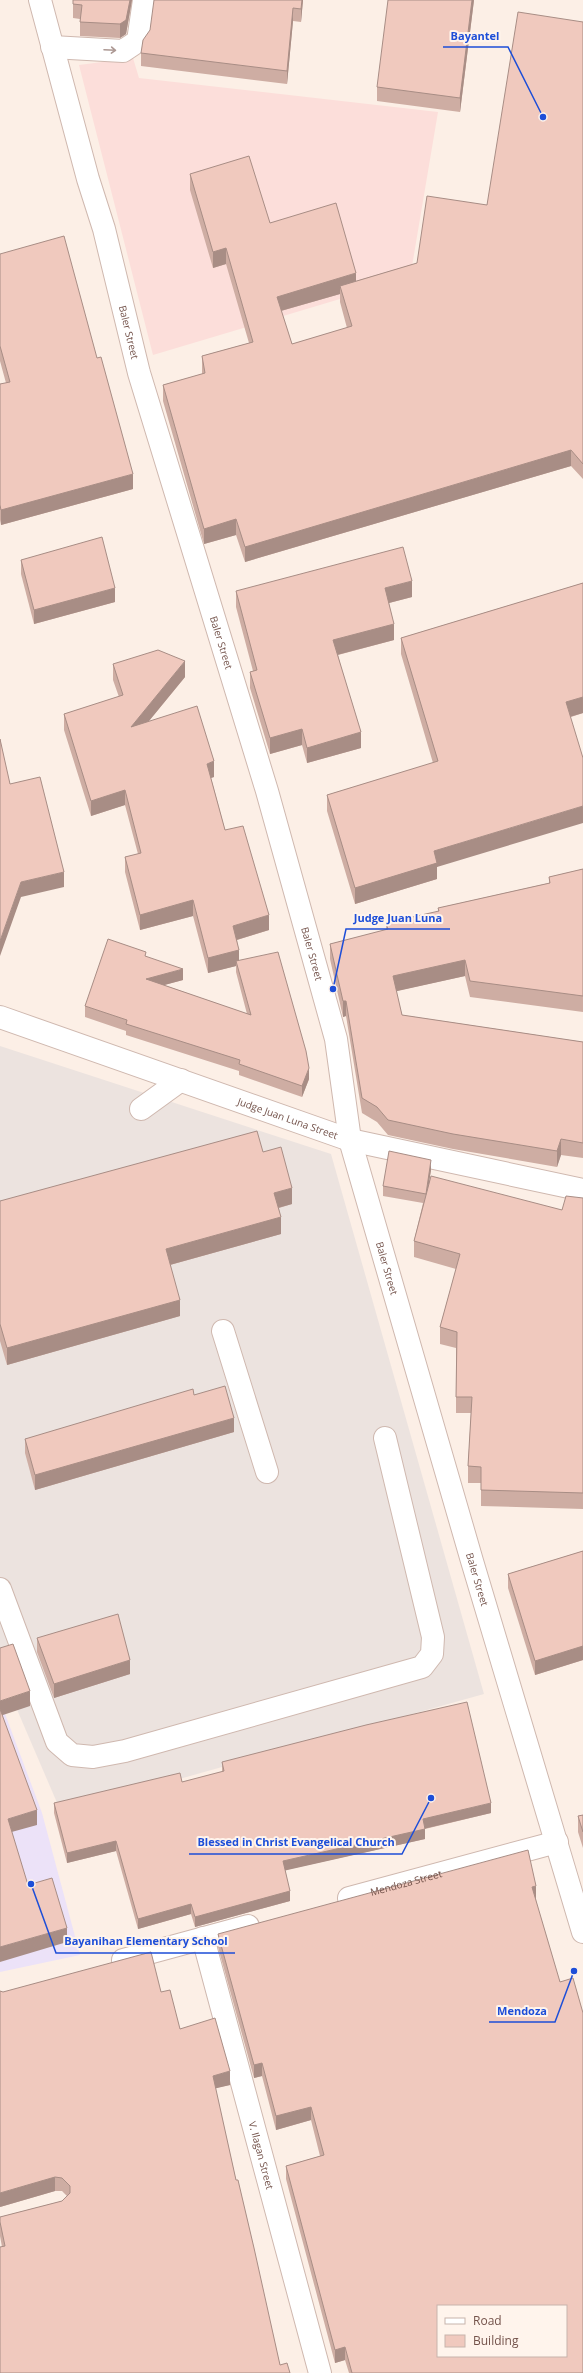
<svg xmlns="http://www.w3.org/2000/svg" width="583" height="2373" font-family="'Open Sans',sans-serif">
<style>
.commercial{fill:#fcdeda}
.industrial{fill:#ece3df}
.education{fill:#ece2f8}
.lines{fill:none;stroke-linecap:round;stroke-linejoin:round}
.minor-casing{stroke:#cfb8af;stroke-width:24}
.minor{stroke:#fff;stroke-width:22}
.wall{fill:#ceada3;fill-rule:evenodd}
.shaded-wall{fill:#a88d85}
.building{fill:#f0c9be;stroke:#a88d85;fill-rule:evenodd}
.oneway{stroke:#ac9893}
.labels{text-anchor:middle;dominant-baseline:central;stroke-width:4;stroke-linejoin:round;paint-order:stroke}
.street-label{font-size:10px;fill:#74534b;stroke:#fff4ec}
.leader{fill:none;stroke:#1d4ed8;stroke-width:1.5}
.callout-dot{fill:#1d4ed8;stroke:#fff4ec;stroke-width:1.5}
.callout-label{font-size:11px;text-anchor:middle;font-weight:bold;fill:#1d4ed8;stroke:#fff4ec;stroke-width:4;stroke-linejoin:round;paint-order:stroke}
</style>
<rect width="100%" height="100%" fill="#fcefe6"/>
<polygon class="commercial" points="133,58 139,78 438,112 410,278 153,355 79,65"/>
<polygon class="industrial" points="0,1046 331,1154 484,1694 61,1812 0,1670"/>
<polygon class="education" points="1,1703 42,1813 80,1955 0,1972"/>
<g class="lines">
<defs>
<g id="minor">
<path id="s1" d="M40,0l48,179 16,50 35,144 128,418 69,248 14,101 122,421 111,371"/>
<polyline points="52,47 123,51 138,41 144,0"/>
<path id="s2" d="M0,1017l350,123 233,50"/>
<polyline points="141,1109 181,1080"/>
<polyline points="223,1331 267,1472"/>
<polyline points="0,1589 57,1742 72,1755 93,1757 125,1751 422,1667 432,1654 433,1637 385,1438"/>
<path id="s3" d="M349,1898l208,-56"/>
<path id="s4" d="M203,1938l117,435"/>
<polyline points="123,1960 248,1926"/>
</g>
</defs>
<use href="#minor" class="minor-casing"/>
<use href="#minor" class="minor"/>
</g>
<g class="wall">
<polygon points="132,0 126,34 120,38 80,36 80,19 73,18 73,4"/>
<polygon points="303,0 301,22 293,21 287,84 141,66 141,53"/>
<polygon points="474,0 460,112 377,101 377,87"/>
<path d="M583,22v457l-12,-13 -326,96 -9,-27 -32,9 -41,-143v-16l39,-11v-18l47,-13 -23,-79 -13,4 -23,-78v-16l80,49 86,58 61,-18 70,-58zM340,294v8l7,26 -55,16 -11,-33z"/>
<polygon points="0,254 133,489 1,525 0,520 0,384 6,383 0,361"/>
<polygon points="21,560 115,602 34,624 21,574"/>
<polygon points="583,583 583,713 571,717 437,867 437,879 355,904 327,811 327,795 433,763 401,654 401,638"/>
<polygon points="236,591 412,597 389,603 394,640 338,655 361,748 307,763 302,745 270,754 250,688 250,672 253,671 236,607"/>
<polygon points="113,664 185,677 148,722 214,777 211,778 225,830 269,930 237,940 239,960 309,1079 302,1097 239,1075 239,1071 126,1035 126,1031 85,1017 85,1006 146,957 183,980 164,985 247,1014 236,972 236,966 208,973 193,916 140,930 125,872 125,857 138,854 125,805 91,816 64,730 64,714 119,697 113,680"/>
<polygon points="583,869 583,1012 470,997 465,976 396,991 402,1015 583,1042 583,1158 561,1155 557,1167 453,1149 388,1135 377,1122 362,1113 346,1016 343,1017 330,959 330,944 386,930 386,923 438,912 438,908 549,883 549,877"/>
<polygon points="263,1152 292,1204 279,1208 281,1234 170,1265 180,1316 7,1365 0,1341 0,1201"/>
<polygon points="431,1170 429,1180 562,1210 583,1198 583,1509 481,1506 481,1483 468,1483 468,1466 471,1413 456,1413 456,1348 440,1344 440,1327 456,1269 414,1257 414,1241 423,1203 383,1196 383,1186"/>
<polygon points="194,1395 234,1432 35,1490 25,1453 25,1439"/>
<polygon points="583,1551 583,1660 535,1675 508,1588 508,1574"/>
<polygon points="37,1638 130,1674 54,1698 37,1652"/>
<polygon points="222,1762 491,1813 425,1829 425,1839 285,1870 290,1901 195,1927 191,1914 138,1929 116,1851 67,1863 54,1813 54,1803 182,1782 222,1772"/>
<polygon points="583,1815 583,1848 578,1832 578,1816"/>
<polygon points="536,1899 583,2373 349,2373 345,2360 335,2363 286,2179 286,2166 320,2156 311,2120 276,2130 262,2076 254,2078 218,1947 218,1934"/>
<polygon points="161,1992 180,2029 230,2085 215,2088 236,2180 280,2365 290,2373 2,2247 0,2236 0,2217 62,2201 67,2196 62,2191 55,2191 0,2207"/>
</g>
<g class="shaded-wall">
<polygon points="130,0 132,0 126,34 120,38 120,24"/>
<polygon points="302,0 303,0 301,22 301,9"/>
<polygon points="472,0 474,0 460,112 460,98"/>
<polygon points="293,8 293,21 287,84 287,71"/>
<polygon points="226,248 226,264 213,268 213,252"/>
<polygon points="356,273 356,289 340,286 340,294 277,312 277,297"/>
<polygon points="571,450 571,466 245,562 245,547"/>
<polygon points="133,474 133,489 1,525 1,510"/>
<polygon points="236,519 236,535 204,544 204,529"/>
<polygon points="412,581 412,597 385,604 385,588"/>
<polygon points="115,588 115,602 34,624 34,610"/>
<polygon points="394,624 394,640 333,656 333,640"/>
<polygon points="185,661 185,677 131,743 131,727"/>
<polygon points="583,697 583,713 566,718 566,702"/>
<polygon points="302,729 302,745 270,754 270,738"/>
<polygon points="361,732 361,748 307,763 307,748"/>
<polygon points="214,761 214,777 207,779 207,764"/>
<polygon points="125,790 125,805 91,816 91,801"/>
<polygon points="583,806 583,823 437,867 437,879 355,904 355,888 434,851"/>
<polygon points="64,872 64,887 21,897 0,956 0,941 21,882"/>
<polygon points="193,900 193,916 140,930 140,915"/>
<polygon points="269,915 269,930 233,941 233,926"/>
<polygon points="239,950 239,965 236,961 236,966 208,973 208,958"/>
<polygon points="465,960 465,976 393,992 393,976"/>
<polygon points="183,969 183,980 146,990 146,979"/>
<polygon points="343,1001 346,1001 346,1016 343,1017"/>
<polygon points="309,1068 309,1079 302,1097 302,1086"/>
<polygon points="561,1139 561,1155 557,1167 557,1151"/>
<polygon points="431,1160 431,1170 426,1204 426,1194"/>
<polygon points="292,1188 292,1204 274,1209 274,1193"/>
<polygon points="281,1217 281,1234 166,1266 166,1249"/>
<polygon points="180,1300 180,1316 7,1365 7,1348"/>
<polygon points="234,1418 234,1432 35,1490 35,1475"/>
<polygon points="583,1646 583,1660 535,1675 535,1661"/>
<polygon points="130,1660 130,1674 54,1698 54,1684"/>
<polygon points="30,1691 30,1706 0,1716 0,1701"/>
<polygon points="491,1803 491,1813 423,1829 423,1819"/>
<polygon points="37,1810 37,1825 8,1833 8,1819"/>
<polygon points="425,1829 425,1839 283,1871 283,1861"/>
<polygon points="116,1841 116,1851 67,1863 67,1853"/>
<polygon points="536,1886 536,1899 532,1900 532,1887"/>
<polygon points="290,1891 290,1901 195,1927 195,1917"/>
<polygon points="191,1904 191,1914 138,1929 138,1919"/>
<polygon points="67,1928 67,1942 0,1962 0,1947"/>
<polygon points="262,2063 262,2076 254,2078 254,2065"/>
<polygon points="230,2071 230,2085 213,2089 213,2076"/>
<polygon points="311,2107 311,2120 276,2130 276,2116"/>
<polygon points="55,2177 55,2191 0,2207 0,2193"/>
<polygon points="345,2347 345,2360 335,2363 335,2350"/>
</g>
<g class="building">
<polygon points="73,0 130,0 126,20 120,24 80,22 82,5 73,4"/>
<polygon points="154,0 302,0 301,9 293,8 287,71 141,53 143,40 150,30"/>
<polygon points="388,0 472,0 460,98 377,87"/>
<polygon points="518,12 583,22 583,464 571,450 245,547 236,519 204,529 163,385 205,373 202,356 253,342 226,248 213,252 190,174 249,156 270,223 336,203 356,273 277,297 292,344 352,326 340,286 417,263 427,196 487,205"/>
<polygon points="64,236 97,358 101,357 133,474 1,510 0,505 0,384 10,382 0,346 0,254"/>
<polygon points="102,537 115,588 34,610 21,560"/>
<polygon points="403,547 412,581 385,588 394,624 333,640 361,732 307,748 302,729 270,738 250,672 257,670 236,591"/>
<polygon points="583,583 583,697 566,702 583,758 583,806 434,851 437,863 355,888 327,795 438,761 401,638"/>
<polygon points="158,650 185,661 131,727 197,706 214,761 207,764 225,830 243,826 269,915 233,926 239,950 208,958 193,900 140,915 125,857 141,853 125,790 91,801 64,714 123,695 113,664"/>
<polygon points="0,739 10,784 40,777 64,872 21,882 0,941"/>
<polygon points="583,869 583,996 470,981 465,960 393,976 402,1015 583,1042 583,1143 561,1139 557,1151 453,1134 388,1120 377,1107 362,1098 346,1001 343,1001 330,944 388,929 386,923 439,911 438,908 550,883 549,877"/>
<polygon points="108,939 146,952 145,956 183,969 146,979 251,1015 236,961 278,952 306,1051 309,1068 302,1086 239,1064 240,1060 126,1024 127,1020 85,1006"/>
<polygon points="257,1131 263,1152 281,1147 292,1188 274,1193 281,1217 166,1249 180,1300 7,1348 0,1324 0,1201"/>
<polygon points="389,1151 431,1160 426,1194 383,1186"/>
<polygon points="431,1176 562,1210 566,1196 583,1198 583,1493 481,1490 481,1467 468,1466 472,1397 456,1397 457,1332 440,1327 460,1254 414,1241"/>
<polygon points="225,1386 234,1418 35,1475 25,1439 193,1389 194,1395"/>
<polygon points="583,1551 583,1646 535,1661 508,1574"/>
<polygon points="118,1614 130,1660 54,1684 37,1638"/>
<polygon points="13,1644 30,1691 0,1701 0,1648"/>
<polygon points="467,1702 491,1803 423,1819 425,1829 283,1861 290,1891 195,1917 191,1904 138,1919 116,1841 67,1853 54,1803 180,1773 182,1782 224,1771 222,1762 366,1725"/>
<polygon points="0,1709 37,1810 8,1819 28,1885 52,1878 67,1928 0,1947"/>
<polygon points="583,1815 583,1832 578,1816"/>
<path d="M528,1850l8,36 -4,1 28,95 13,-4 10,35v360h-231l-7,-26 -10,3 -49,-184 38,-11 -13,-48 -35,9 -14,-53 -8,2 -36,-131zM438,2306h128v50h-128z"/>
<polygon points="151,1952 161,1992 170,1990 180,2029 215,2018 230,2071 213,2076 236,2180 238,2180 254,2248 280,2365 287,2363 290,2373 0,2373 0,2247 5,2246 0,2222 0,2217 62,2201 70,2193 70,2186 62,2178 55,2177 0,2193 0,1991 3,1992"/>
</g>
<defs><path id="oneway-shaft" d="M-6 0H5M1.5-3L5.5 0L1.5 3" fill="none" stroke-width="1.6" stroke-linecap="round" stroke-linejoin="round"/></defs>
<use class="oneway" href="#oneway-shaft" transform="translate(110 50) rotate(3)"/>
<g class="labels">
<g class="street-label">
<text stroke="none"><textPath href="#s1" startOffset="344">Baler Street</textPath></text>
<text stroke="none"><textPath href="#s1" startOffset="668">Baler Street</textPath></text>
<text stroke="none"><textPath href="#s1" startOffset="992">Baler Street</textPath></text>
<text stroke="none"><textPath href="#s2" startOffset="305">Judge Juan Luna Street</textPath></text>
<text stroke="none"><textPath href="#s1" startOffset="1316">Baler Street</textPath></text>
<text stroke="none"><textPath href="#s1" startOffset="1640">Baler Street</textPath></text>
<text stroke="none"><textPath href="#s3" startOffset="59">Mendoza Street</textPath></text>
<text stroke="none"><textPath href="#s4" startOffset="225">V. Ilagan Street</textPath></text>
</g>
</g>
<path class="leader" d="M543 117L508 47H443M333 989L346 929H450M431 1798L402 1854H189M31 1884L56 1953H235M574 1971L555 2022H489"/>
<g class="callout-dot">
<circle cx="543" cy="117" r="4"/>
<circle cx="333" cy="989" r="4"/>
<circle cx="431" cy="1798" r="4"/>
<circle cx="31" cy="1884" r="4"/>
<circle cx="574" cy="1971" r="4"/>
</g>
<g class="callout-label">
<text x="475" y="40">Bayantel</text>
<text x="398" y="922">Judge Juan Luna</text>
<text x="296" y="1846">Blessed in Christ Evangelical Church</text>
<text x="146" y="1945">Bayanihan Elementary School</text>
<text x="522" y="2015">Mendoza</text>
</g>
<rect x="437" y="2305" width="130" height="52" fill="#fff4ec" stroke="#c7b4ac"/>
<rect x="445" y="2318" width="20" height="6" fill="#ffffff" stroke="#c7b4ac"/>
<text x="473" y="2325" font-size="12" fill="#74534b">Road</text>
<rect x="445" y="2335" width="20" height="12" fill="#f0c9be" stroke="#c7b4ac"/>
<text x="473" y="2345" font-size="12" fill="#74534b">Building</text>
</svg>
